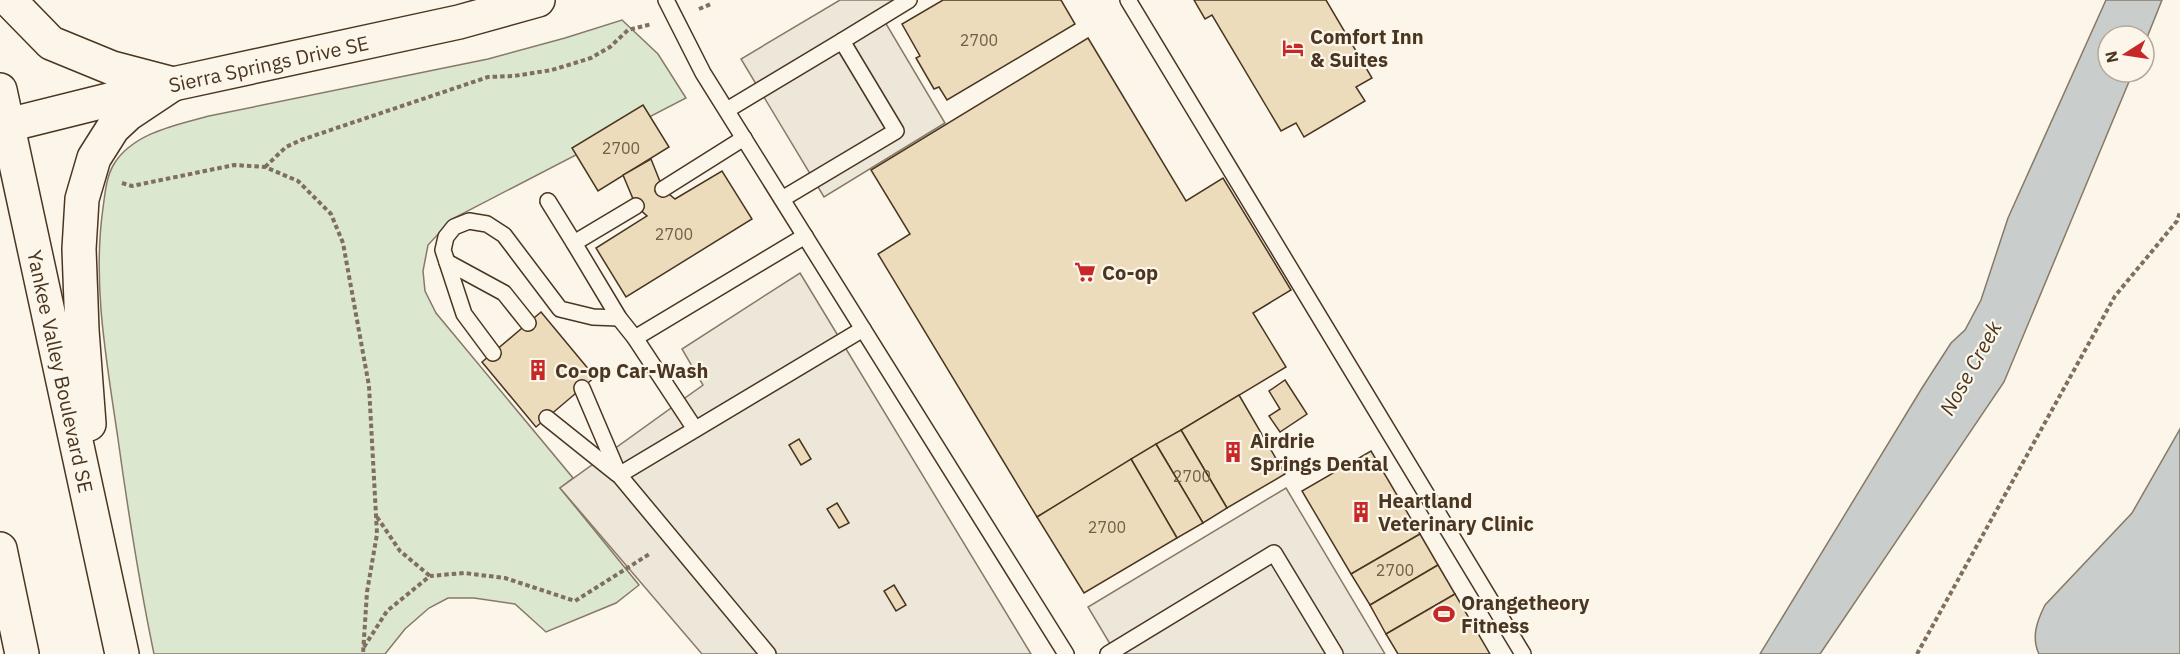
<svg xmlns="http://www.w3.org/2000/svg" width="2180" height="654" font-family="'IBM Plex Sans',sans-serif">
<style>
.green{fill:#dce7d0;stroke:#887966;stroke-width:1.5}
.parking{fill:#ede7d9;stroke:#887966;stroke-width:1.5}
.water{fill:#c9cecd;stroke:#887966;stroke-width:1.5}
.building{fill:#ecdcbc;stroke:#4a3520;stroke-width:1.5}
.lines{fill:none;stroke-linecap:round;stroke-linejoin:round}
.service-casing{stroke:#4a3520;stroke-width:18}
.tertiary-casing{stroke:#4a3520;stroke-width:36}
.secondary-casing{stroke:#4a3520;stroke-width:36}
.motorway-casing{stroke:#4a3520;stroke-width:36}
.path{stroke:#7f6f5c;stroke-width:4;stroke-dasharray:4.5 3;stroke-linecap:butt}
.service{stroke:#fbf6e9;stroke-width:15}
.tertiary{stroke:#fbf6e9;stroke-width:33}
.secondary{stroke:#fbf6e9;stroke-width:33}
.motorway{stroke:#fbf6e9;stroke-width:33}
.labels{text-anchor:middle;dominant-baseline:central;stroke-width:4.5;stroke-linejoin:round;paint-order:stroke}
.number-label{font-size:16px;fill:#725f47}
.poi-label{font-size:20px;font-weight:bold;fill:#4a3520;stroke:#fbf6e9;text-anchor:start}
.street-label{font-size:20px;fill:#4a3520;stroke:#fbf6e9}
.water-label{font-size:21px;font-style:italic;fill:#4a3520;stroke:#fbf6e9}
</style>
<rect width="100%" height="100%" fill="#fbf6e9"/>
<path class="green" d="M622,20l36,34 28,44 -234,121 -24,26 -5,26 2,20 11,22 137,165 -13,10 79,97 -23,18 -70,29 -31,-28 -41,-6h-26l-19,10 -24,21 -20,25h-231c-15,-72 -26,-143 -36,-215 -11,-76 -26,-154 -15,-231 2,-14 3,-31 11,-44 19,-31 62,-39 95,-48l279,-57 77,-21z"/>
<g class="parking">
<polygon points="840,0 897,0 879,12 945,123 824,197 741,59"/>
<polygon points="800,273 1031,654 702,654 560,488 703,385 682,349"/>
<polygon points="1286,488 1385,654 1116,654 1088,607"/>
</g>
<g class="water">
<polygon points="2106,0 2162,0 2144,45 2144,36 2108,36 2108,72 2133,72 2004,382 1820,654 1760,654 1922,388 1951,343 1965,330 1981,300 2008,218"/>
<path d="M2180,429v225h-141c-8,-17 -2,-33 6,-49l87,-92z"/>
</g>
<g class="building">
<polygon points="943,0 1061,0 1075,24 947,100 939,87 934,89 916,58 920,56 902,24"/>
<polygon points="1194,0 1326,0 1372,78 1356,87 1365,101 1304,137 1296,123 1281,131 1212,15 1205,19"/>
<polygon points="1088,38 1186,201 1223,178 1291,290 1253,313 1286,367 1037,517 878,254 910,234 871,170"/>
<polygon points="643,105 669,147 598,191 572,148"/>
<polygon points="651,159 663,189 675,199 722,171 752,219 626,297 596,248 647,216 636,206 623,175"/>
<polygon points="541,312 595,377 536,427 482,362"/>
<polygon points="1285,380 1307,414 1280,432 1269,416 1280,409 1269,391"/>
<polygon points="1239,395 1285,474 1227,508 1181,430"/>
<polygon points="1181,430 1227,508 1203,523 1156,444"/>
<polygon points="799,439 811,459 801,465 789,445"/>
<polygon points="1156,444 1203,523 1177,538 1131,459"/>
<polygon points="1371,451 1420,534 1351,574 1302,491"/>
<polygon points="1131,459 1177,538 1084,593 1037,517"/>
<polygon points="837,503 849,523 839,528 827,509"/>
<polygon points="1420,534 1438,565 1370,605 1351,574"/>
<polygon points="1438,565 1455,594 1386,634 1370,605"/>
<polygon points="894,585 906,605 896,611 884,591"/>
<polygon points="1455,594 1490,654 1398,654 1386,634"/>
</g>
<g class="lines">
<defs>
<g id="service">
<polyline points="666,0 703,73 1066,654"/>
<polyline points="1128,0 1523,654"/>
<polyline points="842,41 909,0"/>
<polyline points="727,110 842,41 896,131 782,199"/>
<polyline points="663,189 744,138"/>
<polyline points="548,201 574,243"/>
<polyline points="636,206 574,243 619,318 635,338 805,236"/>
<polyline points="447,262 504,293 528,323"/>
<polyline points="635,338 695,429"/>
<polyline points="493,353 464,314 443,250 446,237 454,227 469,221 487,224 504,235 560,309 593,317 619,318"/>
<polyline points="582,388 619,475"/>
<polyline points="547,418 617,474"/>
<polyline points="768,654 619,475 863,329"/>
<polyline points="1108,654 1274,553 1335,654"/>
</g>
<g id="tertiary">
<path id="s1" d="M0,127l173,-43 286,-62 79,-22"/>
</g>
<g id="secondary">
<polyline points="9,0 51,43 112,68 173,84"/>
<path id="s2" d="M0,90l122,564"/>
<polyline points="89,424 82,330 79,249 82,199 94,158 113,128 128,114 173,84"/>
<polyline points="0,549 22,654"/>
</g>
<polyline id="motorway" points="0,581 13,614"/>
</defs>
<use href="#service" class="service-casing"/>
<use href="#tertiary" class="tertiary-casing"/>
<use href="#secondary" class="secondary-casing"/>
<use href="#motorway" class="motorway-casing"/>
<g class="path">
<polyline points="699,9 711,4"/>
<polyline points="265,167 286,147 301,140 488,77 514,76 552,70 591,58 610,47 628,30 652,24"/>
<polyline points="122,183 132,186 234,165 265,167 298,181 331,214 343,243 369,386 377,534 367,592 363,654"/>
<polyline points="377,517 400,551 430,576"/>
<polyline points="364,647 387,611 430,576 464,573 505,578 575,601 651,553"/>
<polyline points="1917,654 2115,296 2177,221 2180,212"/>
</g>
<use href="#service" class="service"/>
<use href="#tertiary" class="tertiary"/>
<use href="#secondary" class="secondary"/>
<use href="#motorway" class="motorway"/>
</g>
<defs>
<symbol id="hotel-bare" viewBox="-9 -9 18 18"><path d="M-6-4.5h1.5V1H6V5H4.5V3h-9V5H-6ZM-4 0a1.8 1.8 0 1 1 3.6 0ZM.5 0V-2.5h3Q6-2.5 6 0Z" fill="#c62828" stroke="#fbf6e9" stroke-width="2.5" paint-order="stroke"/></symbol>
<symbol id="supermarket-bare" viewBox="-9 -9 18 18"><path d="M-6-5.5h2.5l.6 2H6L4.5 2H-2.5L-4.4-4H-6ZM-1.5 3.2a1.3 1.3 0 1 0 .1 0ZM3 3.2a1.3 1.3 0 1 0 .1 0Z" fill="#c62828" stroke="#fbf6e9" stroke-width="2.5" paint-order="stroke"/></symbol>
<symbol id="building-bare" viewBox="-9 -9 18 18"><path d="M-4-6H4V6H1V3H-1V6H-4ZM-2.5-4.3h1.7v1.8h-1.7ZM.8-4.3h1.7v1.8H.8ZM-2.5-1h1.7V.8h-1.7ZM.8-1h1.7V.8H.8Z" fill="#c62828" stroke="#fbf6e9" stroke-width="2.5" paint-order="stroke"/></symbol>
<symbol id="stadium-bare" viewBox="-9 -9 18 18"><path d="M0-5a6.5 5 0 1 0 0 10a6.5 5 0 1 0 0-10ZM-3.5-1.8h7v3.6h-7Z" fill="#c62828" stroke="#fbf6e9" stroke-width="2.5" paint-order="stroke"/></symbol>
</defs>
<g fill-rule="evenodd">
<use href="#hotel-bare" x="1278" y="33" width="30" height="30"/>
<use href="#supermarket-bare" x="1070" y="257" width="30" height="30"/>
<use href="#building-bare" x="523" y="355" width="30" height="30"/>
<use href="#building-bare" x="1218" y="437" width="30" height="30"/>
<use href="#building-bare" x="1346" y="497" width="30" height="30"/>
<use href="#stadium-bare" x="1429" y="599" width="30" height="30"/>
</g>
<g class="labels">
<g class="number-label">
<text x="979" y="40">2700</text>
<text x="621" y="148">2700</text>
<text x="674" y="234">2700</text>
<text x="1192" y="476">2700</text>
<text x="1107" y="527">2700</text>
<text x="1395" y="570">2700</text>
</g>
<g class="poi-label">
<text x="1310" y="36">Comfort Inn<tspan x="1310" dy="23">&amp; Suites</tspan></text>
<text x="1102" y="272">Co-op</text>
<text x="555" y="370">Co-op Car-Wash</text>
<text x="1250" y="440">Airdrie<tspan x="1250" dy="23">Springs Dental</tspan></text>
<text x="1378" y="500">Heartland<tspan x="1378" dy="23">Veterinary Clinic</tspan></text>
<text x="1461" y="602">Orangetheory<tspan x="1461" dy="23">Fitness</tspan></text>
</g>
<g class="street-label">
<text stroke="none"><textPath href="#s1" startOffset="276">Sierra Springs Drive SE</textPath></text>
<text stroke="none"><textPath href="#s2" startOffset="288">Yankee Valley Boulevard SE</textPath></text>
</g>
<g class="water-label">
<text transform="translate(1970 368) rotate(-61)">Nose Creek</text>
</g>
</g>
<g transform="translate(2126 54) rotate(258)"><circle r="28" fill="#fbf6e9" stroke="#b4a999" stroke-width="1.5"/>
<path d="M0-4.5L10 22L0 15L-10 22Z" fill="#c62828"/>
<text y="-9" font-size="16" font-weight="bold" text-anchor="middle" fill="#4a3520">N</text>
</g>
</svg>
